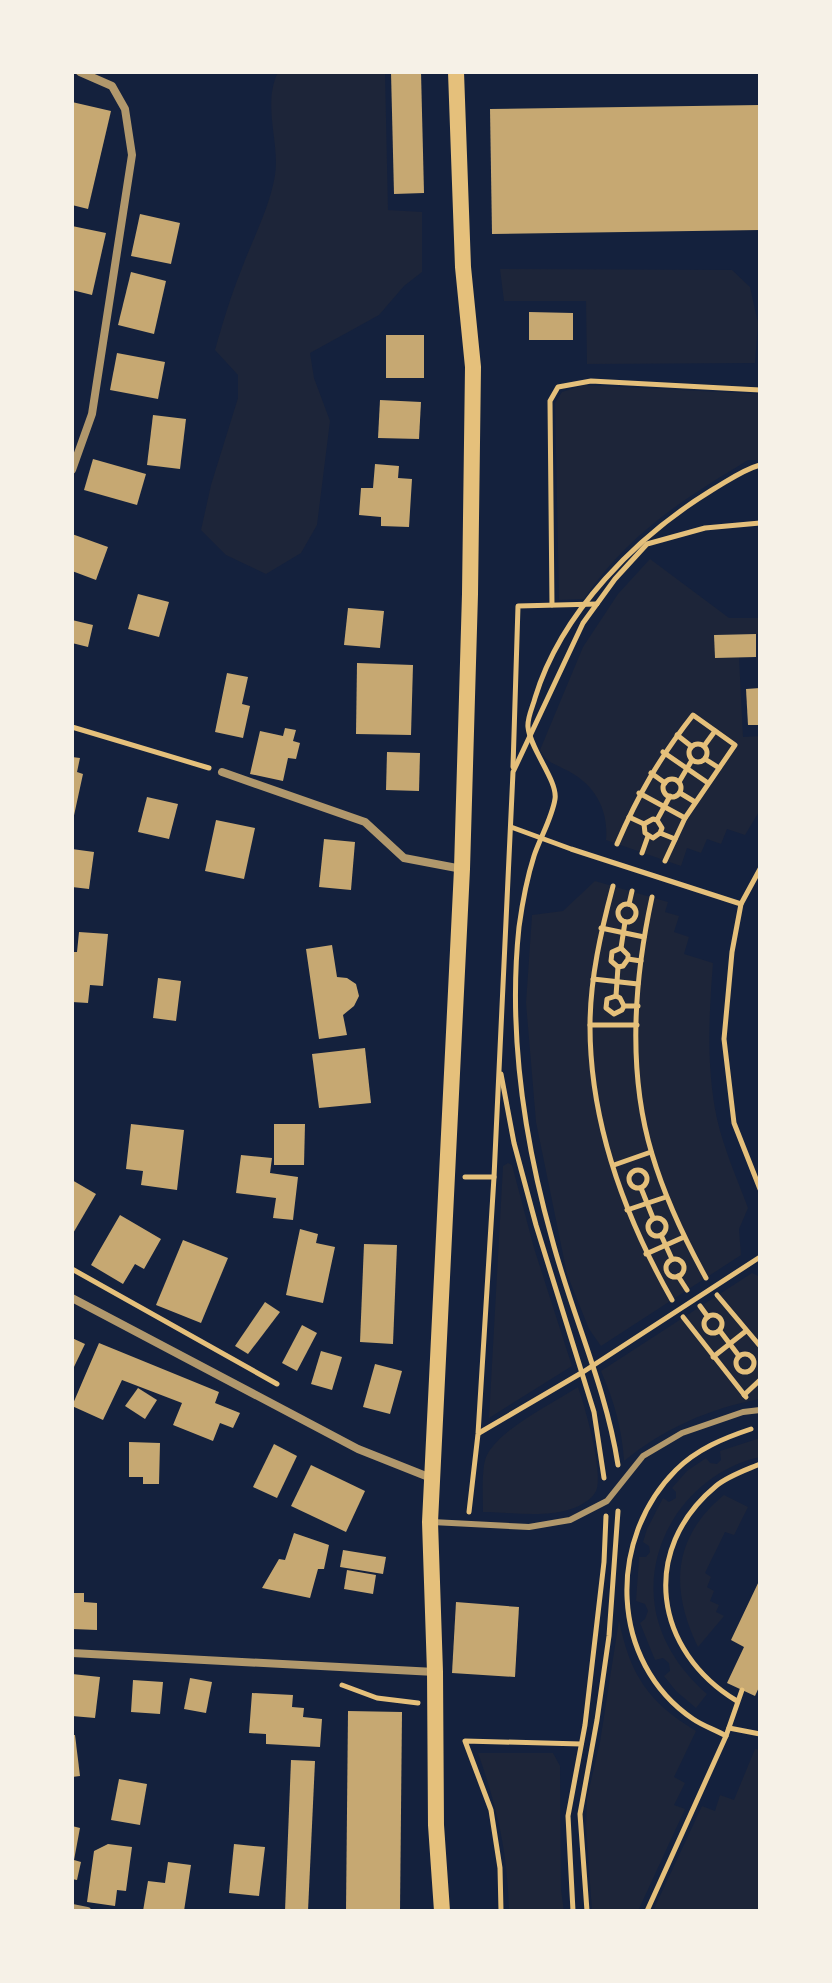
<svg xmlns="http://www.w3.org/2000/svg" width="832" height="1983" font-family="Mulish,sans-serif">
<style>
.green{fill:#1d2539}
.building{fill:#c6a872}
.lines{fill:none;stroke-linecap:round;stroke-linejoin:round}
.path{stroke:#e5c07b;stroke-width:5}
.service{stroke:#b1986c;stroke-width:6}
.minor{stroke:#b1986c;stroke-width:8}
.secondary{stroke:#e5c07b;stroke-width:16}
</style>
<rect width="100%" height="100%" fill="#14213d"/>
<g class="green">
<path d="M278,72h107l3,138 34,2v60l-18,14 -25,29 -69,38 4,25 16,43 -13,104 -16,28 -35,21 -40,-19 -25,-25 10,-45 27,-87v-23l-23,-25c8,-28 16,-55 27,-82 11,-30 28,-61 33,-93 5,-32 -13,-70 3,-103z"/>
<polygon points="500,269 732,270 750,287 758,323 755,363 587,364 586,301 504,301"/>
<path d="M584,385l176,9v66h-12c-67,41 -119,73 -164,139l-25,1 -4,-197 7,-11z"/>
<path d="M650,559l79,59h31v16l-46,1 1,23 24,-1 4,80 17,-1v74l-15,25 -18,-6 -6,15 -14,-5 -6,14 -14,-5 -6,18 -75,-26c3,-32 -13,-58 -42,-71 -11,-6 -18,-7 -24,-19l43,-103 35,-53z"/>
<path d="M595,881l73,21 -3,10 14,4 -5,16 15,5 -5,17 29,9c-4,52 -7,104 4,156 7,30 20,60 31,89l-9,21 2,26 -140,91 -12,-17 -22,-55 -31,-152 -10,-119 6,-88 31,-4z"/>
<polygon points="508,1163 512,1165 534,1248 572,1366 489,1418 503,1166"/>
<path d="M752,1273l8,4v122c-50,9 -97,30 -136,62 -2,-33 -10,-60 -23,-90z"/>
<path d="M578,1387c7,20 26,86 18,104 -7,14 -30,21 -44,22 -22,3 -47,-1 -69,-1 0,-14 -2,-46 4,-57 14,-27 65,-51 91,-68z"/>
<path d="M760,1438v19c-64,14 -112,76 -106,142 3,37 25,71 53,95l-11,14 -20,-17 -12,-15 6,-5 -1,-8 -6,-5 -8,2 -15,-37 5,-4 3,-8 -3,-7 -9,-3 3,-44h7l4,-5 -1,-6 -6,-4 4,-13 16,-31 6,4 7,-4v-6l-4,-4 15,-17 19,-13 4,5 7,1 4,-4 -1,-9z"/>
<path d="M724,1495l24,12 -14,28 -9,-3 -20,41 6,4 -4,10 7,4 -4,10 9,4 -3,7 8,4 -26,31c-28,-58 -26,-109 26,-152z"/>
<path d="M619,1620c11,55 29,82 77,111l-22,46 11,6 -11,22 11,4 -47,102h-46l-6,-84 1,-29 13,-56z"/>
<polygon points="755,1749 760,1750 760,1911 653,1911 702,1806 715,1811 720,1795 734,1800"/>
<path d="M478,1753h75l7,13 1,124 3,21h-55c-2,-61 -11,-101 -31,-158z"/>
</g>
<g class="building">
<polygon points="391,72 421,72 424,193 394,194"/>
<polygon points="72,102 111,111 88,209 72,205"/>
<polygon points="760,105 760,230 492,234 490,109"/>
<polygon points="140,214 180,223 171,264 131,256"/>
<polygon points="72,226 106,233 92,295 72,290"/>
<polygon points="131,272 166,281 154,334 118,325"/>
<polygon points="529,312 573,313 573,340 529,340"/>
<rect x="386" y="335" width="38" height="43"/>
<polygon points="117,353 165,362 158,399 110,390"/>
<polygon points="380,400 421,402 419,439 378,438"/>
<polygon points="153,415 186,419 180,469 147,465"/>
<polygon points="93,459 146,474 137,505 84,490"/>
<polygon points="375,464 399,466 398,478 412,479 409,527 381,526 381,517 359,515 361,488 373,488"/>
<polygon points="72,534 108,547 96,580 72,571"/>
<polygon points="138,594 169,602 159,637 128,629"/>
<polygon points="348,608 384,611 380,648 344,645"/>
<polygon points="72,620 93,625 88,647 72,643"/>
<polygon points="756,634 756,657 715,658 714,635"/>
<polygon points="357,663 413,665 411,735 356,734"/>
<polygon points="227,673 248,677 242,704 250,706 243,738 215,732"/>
<polygon points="760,688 760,725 748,725 746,689"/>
<polygon points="285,728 296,730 293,741 300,743 296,759 288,758 283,781 250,774 260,731 283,736"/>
<polygon points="387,752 420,753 419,791 386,790"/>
<polygon points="72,757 80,758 77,772 83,774 73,820"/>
<polygon points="147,797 178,804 169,839 138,832"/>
<polygon points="216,820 255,828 244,879 205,871"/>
<polygon points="324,839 355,842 351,890 319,887"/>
<polygon points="72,849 94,852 89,889 72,887"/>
<polygon points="79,932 108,934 103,986 90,985 88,1003 72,1002 72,952 77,952"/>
<polygon points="332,945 337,977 347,978 356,984 359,996 354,1006 343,1015 347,1035 319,1039 306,949"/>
<polygon points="158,978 181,981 176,1021 153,1018"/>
<polygon points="365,1048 371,1103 319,1108 312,1054"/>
<polygon points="131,1124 184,1130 177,1190 141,1185 143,1171 126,1169"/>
<polygon points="274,1124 305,1124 304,1165 274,1165"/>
<polygon points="241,1155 272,1158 270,1173 298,1177 293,1220 273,1218 276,1198 236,1193"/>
<polygon points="72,1180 96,1194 72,1235"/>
<polygon points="120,1215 161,1239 144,1269 135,1264 123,1284 91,1265"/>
<polygon points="300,1229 318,1234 316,1243 335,1247 323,1303 286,1295"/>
<polygon points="183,1240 228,1258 201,1323 156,1305"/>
<polygon points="364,1244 397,1245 393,1344 360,1342"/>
<polygon points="265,1302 280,1312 248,1354 235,1346"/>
<polygon points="302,1325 317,1333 297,1371 282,1363"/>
<polygon points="72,1338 85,1344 72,1371"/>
<polygon points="99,1343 219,1392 215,1403 240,1413 233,1428 220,1423 213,1441 173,1425 182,1403 122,1380 103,1420 72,1406"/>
<polygon points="321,1351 342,1357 332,1390 311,1384"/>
<polygon points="375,1364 402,1371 390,1414 363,1407"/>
<polygon points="138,1388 157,1400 145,1419 125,1406"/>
<polygon points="129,1442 160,1443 159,1484 143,1484 143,1477 129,1477"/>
<polygon points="274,1444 297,1456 277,1498 253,1487"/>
<polygon points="311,1465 365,1491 346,1532 291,1506"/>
<polygon points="294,1533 329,1545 324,1569 318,1569 310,1598 262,1588 279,1559 285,1560"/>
<polygon points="343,1550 386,1557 383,1574 340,1567"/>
<polygon points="347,1570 376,1575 373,1594 344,1589"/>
<polygon points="760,1579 760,1685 755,1696 727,1683 744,1647 731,1640"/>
<polygon points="72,1593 84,1593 84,1602 97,1603 97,1630 72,1629"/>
<polygon points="456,1602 519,1607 515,1677 452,1673"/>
<polygon points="72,1674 100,1677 95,1718 72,1716"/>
<polygon points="190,1678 212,1682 206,1713 184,1709"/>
<polygon points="133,1680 163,1682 160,1714 131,1712"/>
<polygon points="252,1693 293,1695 292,1707 304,1708 303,1717 322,1719 320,1747 266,1744 266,1734 249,1733"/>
<polygon points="348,1711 402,1712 400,1911 346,1911"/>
<polygon points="72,1735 75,1735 80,1776 72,1777"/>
<polygon points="291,1760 315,1761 308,1911 285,1911"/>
<polygon points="119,1779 147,1784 140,1825 111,1820"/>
<polygon points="72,1826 80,1828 74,1860 81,1862 77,1880 72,1879"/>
<polygon points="108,1844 132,1847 126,1891 117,1890 115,1906 87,1902 94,1851"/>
<polygon points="234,1844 265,1847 259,1896 229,1893"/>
<polygon points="168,1862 191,1865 184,1911 143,1911 148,1881 165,1883"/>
</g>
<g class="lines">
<g class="path">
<polyline points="552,605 550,401 558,387 591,381 760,390"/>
<polyline points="72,727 209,768"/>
<polyline points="677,735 691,746"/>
<circle cx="698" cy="753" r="9"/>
<polyline points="704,746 715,731"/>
<polyline points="663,752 708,783"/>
<polyline points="705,759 719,768"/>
<polyline points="513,767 518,606 597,604"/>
<polyline points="651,773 665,783"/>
<circle cx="672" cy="788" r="9"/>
<polyline points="679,782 692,760"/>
<polyline points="639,793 685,818"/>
<polyline points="680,793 695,802"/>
<polyline points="629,817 644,824"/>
<polyline points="657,820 670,796"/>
<polyline points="511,827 571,849 741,904"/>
<polyline points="660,833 662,828 657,820 653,819 644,824 645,833 653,838 660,833 675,839"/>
<path d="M617,844c21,-49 43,-87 76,-129l42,30 -50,73 -20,43"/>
<polyline points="642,853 648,836"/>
<polyline points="760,869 741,904 732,952 724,1039 734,1123 760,1189"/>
<path d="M613,886c-12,45 -23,93 -23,140 0,96 35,191 82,274"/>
<path d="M652,897c-18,83 -25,174 0,257 13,44 32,84 54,124"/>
<polyline points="629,904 632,891"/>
<circle cx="627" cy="913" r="9"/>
<polyline points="601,928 644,937"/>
<polyline points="621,948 625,922"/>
<polyline points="628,959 628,955 621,948 612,952 611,961 618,967 623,966 628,959 641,961"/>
<polyline points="593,979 638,984"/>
<polyline points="616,996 618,967"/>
<polyline points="624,1006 620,998 616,996 607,999 606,1008 614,1014 622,1010 624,1006 638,1006"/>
<polyline points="590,1025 637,1025"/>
<polyline points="501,1074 514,1143 536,1225 594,1412 604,1478"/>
<polyline points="614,1165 651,1152"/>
<circle cx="638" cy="1179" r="9"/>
<polyline points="465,1177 494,1177"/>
<polyline points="641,1188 653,1218"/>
<polyline points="627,1210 666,1197"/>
<circle cx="657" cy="1227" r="9"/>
<polyline points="661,1235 672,1259"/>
<polyline points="646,1254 684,1237"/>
<circle cx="675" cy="1268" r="9"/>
<polyline points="72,1269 277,1384"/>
<polyline points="678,1276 687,1290"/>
<polyline points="717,1295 760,1346"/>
<polyline points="700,1306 708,1317"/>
<circle cx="713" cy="1324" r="9"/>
<polyline points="683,1317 746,1397"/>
<polyline points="720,1331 739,1356"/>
<circle cx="745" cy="1363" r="9"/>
<polyline points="713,1357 746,1331"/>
<polyline points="744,1395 760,1380"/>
<polyline points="479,1433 583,1372 760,1257"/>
<path d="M618,1465c-12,-78 -46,-150 -66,-226 -28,-100 -44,-208 -33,-312 3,-22 8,-49 15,-71 6,-18 18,-38 21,-57 3,-18 -25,-50 -27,-72 -1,-9 5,-21 7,-29 26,-86 102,-162 177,-208 16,-9 30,-20 48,-25"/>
<polyline points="469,1512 478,1434 494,1177 513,772 583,623 615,579 647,544 705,528 760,523"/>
<polyline points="342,1685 377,1698 418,1703"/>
<path d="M737,1701c-83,-50 -98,-151 -21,-215 12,-10 30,-16 44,-22"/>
<polyline points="729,1728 760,1734"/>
<path d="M726,1736c-10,-6 -23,-10 -33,-17 -84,-57 -86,-180 -17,-249 21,-21 48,-32 75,-41"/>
<polyline points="501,1911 500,1868 491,1810 465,1741 581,1744"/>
<polyline points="573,1911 568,1816 585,1725 604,1562 606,1516"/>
<polyline points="587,1911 580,1814 597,1720 609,1636 618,1511"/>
<polyline points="647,1911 726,1736 742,1690"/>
</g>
<polyline class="service" points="432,1522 529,1527 570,1520 607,1501 643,1456 682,1433 743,1412 760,1410"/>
<g class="minor">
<polyline points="72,470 92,414 132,155 125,109 112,86 80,72"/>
<polyline points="222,772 365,822 404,858 462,869"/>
<polyline points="72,1298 358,1449 431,1478"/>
<polyline points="72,1653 435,1672"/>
<polyline points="72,1908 87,1911"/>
</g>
<polyline class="secondary" points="442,1911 436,1825 435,1672 430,1522 462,869 470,594 473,367 463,267 456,72"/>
</g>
<rect width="832" height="1983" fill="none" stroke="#f6f1e7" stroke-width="148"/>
</svg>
